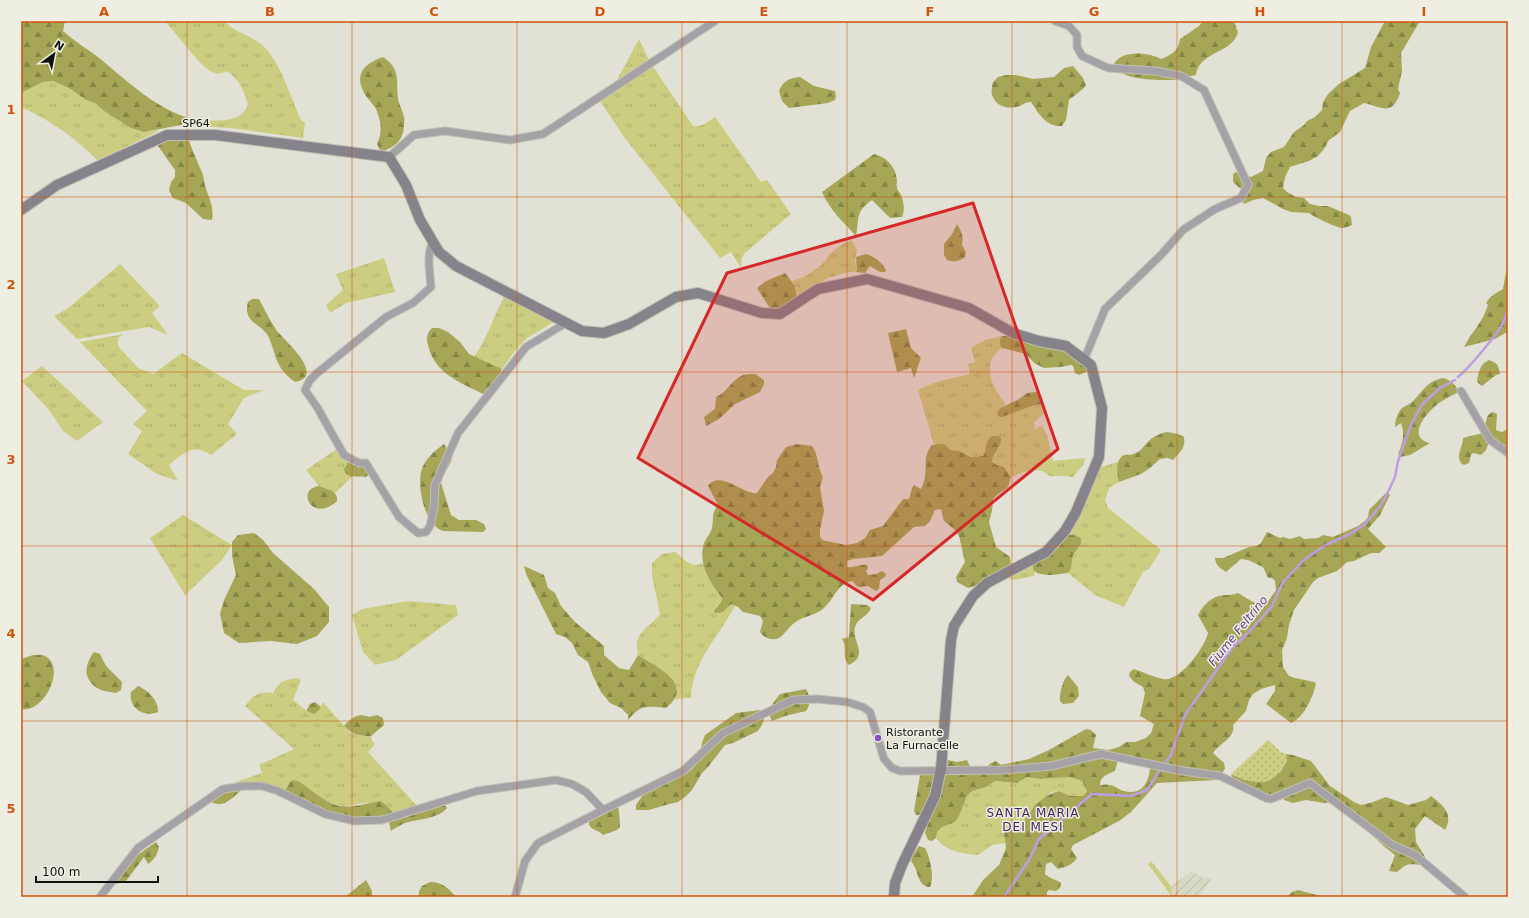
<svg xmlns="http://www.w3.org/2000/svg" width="1529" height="918" font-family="'DejaVu Sans',sans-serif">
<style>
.industrial{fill:url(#industrial-furrows)}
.grass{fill:url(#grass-tufts)}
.forest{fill:url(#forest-firs);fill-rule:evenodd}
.garden{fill:url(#garden-dots)}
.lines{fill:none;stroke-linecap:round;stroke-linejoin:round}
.stream{stroke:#be9ee3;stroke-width:2.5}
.street-casing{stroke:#c0c0b5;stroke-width:9}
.secondary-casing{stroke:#c0c0b5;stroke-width:12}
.street{stroke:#a4a2a7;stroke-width:7}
.secondary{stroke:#87838b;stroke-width:10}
.marked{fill:#d62828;fill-opacity:0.2;stroke:#d62828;stroke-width:3;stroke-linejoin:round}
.grid{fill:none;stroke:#d2520c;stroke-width:1;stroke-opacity:0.55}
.poi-dot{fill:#8b4dc3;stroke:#eeefe2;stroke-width:1.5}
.labels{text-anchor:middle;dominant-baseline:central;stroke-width:3;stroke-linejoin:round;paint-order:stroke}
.street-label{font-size:11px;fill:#10100c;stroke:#eeefe2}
.poi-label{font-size:11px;fill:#10100c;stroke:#eeefe2;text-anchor:start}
.water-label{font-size:12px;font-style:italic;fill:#673d8f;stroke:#eeefe2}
.neighbourhood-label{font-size:12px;letter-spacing:1px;fill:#43255e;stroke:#eeefe2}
.neatline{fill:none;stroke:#d2520c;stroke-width:1.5}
.grid-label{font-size:13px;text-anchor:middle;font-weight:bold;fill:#d2520c}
</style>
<defs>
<pattern id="industrial-furrows" width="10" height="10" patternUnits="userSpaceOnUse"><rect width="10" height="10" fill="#d7d9c4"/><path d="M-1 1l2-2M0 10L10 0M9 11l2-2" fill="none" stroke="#b8b9a7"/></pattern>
<pattern id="grass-tufts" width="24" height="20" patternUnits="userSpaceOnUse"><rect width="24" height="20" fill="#cbce81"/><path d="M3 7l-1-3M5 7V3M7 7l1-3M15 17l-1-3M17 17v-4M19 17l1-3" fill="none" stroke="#adb06e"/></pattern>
<pattern id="forest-firs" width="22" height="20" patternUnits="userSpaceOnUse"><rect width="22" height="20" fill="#a5a757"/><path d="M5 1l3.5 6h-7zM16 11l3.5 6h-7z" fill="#858746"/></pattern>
<pattern id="garden-dots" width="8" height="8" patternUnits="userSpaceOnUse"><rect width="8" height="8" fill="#cbce81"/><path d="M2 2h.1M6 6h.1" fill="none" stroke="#adb06e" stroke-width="1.8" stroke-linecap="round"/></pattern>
</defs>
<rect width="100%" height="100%" fill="#e1e2d5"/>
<polygon class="industrial" points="1192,871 1201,877 1211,879 1200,897 1172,897 1171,886"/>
<g class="grass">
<path d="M165,21h59c11,11 25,14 37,23 18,14 30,54 40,76l4,3 -2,15 -72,-10 -47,-3c6,-1 13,-3 19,-4 16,-1 38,2 45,-16 -4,-14 -8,-25 -21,-34 -5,2 -9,4 -15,1 -10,-4 -38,-41 -47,-51z"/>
<polygon points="639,39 649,60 617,80"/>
<path d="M652,65l41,61c9,1 15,-4 22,-9l46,65 6,-2 24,34 -46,39 -3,5 -1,10 -10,-16 -11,6 -96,-121 -24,-36z"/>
<path d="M53,81l16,7 17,12 9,3 9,8 12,7 28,14 16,-2 -62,31c-22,-23 -48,-41 -77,-54v-14l22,-11z"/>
<path d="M852,240l5,10 -2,11 2,10 -12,2 -17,5 -32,20 1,-6 -5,-11c10,-2 26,-12 33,-20 1,-2 1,-3 3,-5 7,-7 15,-13 24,-16z"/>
<polygon points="384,258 395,292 346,303 330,313 326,305 343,290 336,274"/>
<polygon points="120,264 160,306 152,313 168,335 149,327 77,339 54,316 67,309"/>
<path d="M505,295l52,25 -31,19 -12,13 -12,17 -28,-12c12,-16 21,-44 31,-62z"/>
<path d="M124,334l-6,4v8l20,22 15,6 29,-21 62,37h20l-20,8 -16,26 9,10 -26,21c-19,-12 -27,-2 -42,10l9,16 -21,-7 -29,-20 14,-23 -9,-7 14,-13 -67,-69z"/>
<path d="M1002,336c-3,4 -3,8 0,12 -23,16 -9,40 4,57l-5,3h24l16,-4 5,8 -12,10 1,7 7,-4 6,13 5,23 32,-3 -1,6 -12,14c-7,-4 -14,-1 -22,-2 -3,-1 -5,-4 -8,-5 -11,-3 -21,2 -31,6l-4,-6 -15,-9v-4l9,-16 -15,7 -3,7 -12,1 -12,-6 -9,-1 -4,-5h-12l-16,-55 18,-8 34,-8 -2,-10 7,-2 -4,-14 14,-8z"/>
<polygon points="42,366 103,422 77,441 63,431 49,410 22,381"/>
<polygon points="338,448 354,462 349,476 353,476 335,493 319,486 306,470"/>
<polygon points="1118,462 1117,471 1119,482 1109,488 1105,500 1108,508 1161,550 1149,569 1143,572 1124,607 1095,595 1068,573 1071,569 1073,555 1081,544 1067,535 1098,468"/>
<polygon points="183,515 232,545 222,560 185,595 150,538"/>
<path d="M675,552c10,7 15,17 28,11l12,26 7,9 -1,4 -5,5 7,5 8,-8 4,2c-16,30 -43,56 -44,92l-17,1 3,-5 -27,-32 -12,-7c0,-4 -2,-10 -1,-13 3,-13 16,-18 23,-28l-8,-38v-13l10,-9z"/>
<polygon points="1033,564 1033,570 1035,573 1034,576 1015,580 1005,577"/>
<polygon points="408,601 456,605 458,615 396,660 375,665 363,652 352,615 362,609"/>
<path d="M297,678l4,2 -8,20 14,11 12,-1 4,-8 27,31 10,3h11l1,5 3,3 -7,8 50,55 -24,6c-6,-2 -20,-11 -26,-10 -14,0 -18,6 -34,1l-45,-20 -5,8c-18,-11 -29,-10 -50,-7l-1,-2 29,-10 -3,-8 35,-16 -49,-43c8,-11 14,-15 28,-13 6,-12 12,-13 24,-15z"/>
<path d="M1027,777l13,2 30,-2 12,4 5,10 -4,5h-13l-11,-5 -8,1 -22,20 -7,16 -9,-2 -9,7 2,10 -14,2 -14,10c-18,-2 -31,-3 -42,-17l1,-6 5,-5 13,-5 4,-6 8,-20 5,-5 14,-4 9,-6 22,2z"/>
<polygon points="1151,861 1171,886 1172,897 1148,864"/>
</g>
<g class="forest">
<path d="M21,21h44l-2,10c11,10 23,17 35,26 32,26 62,57 104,64l-58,11 -13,-4 -27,-17 -9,-8 -9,-3 -17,-12 -16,-7 -10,1 -22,11z"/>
<path d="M1203,21h31l4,12c-2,5 -5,9 -10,13 -12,8 -30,12 -32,29 -7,1 -15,5 -22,5 -18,0 -50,1 -61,-14 6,-17 36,-14 48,-7 11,-4 18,-9 19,-20l19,-13z"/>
<path d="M1385,21h35l-19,32 1,18 -4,18 2,4c-8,25 -20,13 -36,10l-14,8 -10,21 -11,8 -5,9 -6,7 -9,5 -19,6 -5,10 -2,11 4,4 9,5 8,1 6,6 9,2h9l21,9 2,2 1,8c-3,1 -7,3 -10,3 -5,0 -30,-12 -33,-15l-18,-1 -8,-3 -20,-11 -10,2 -9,4 -3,-4 2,-9 -10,-9v-7l2,-3 16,5 12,-6 3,-13 5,-6 13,-5 10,-15 10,-7 3,-4 8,-4 7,-7 1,-8 5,-8 11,-10 26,-16 6,-21z"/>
<path d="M383,57c18,12 13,23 15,42 1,6 5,12 6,18 1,3 0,6 0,9 -1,15 -9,21 -23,26l-4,-8c6,-12 4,-23 -1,-35 -3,-5 -7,-9 -10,-13 -13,-21 -3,-32 17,-39z"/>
<path d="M1073,66l10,12 3,7 -3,4 -14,11 -3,20 -4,6c-16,1 -23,-12 -31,-24 -8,0 -8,4 -15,5 -10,2 -20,-1 -24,-12 -1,-3 0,-9 1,-13l5,-5 8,-2h10l17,4 21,-2 10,-9z"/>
<path d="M800,77l14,9 21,5 1,5 -1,4 -7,3 -39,5 -7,-7 -3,-10c4,-10 10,-13 21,-14z"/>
<path d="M188,135c2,12 8,22 12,33 4,7 4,14 6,21 4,11 8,19 6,31l-9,-1 -17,-16 -13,-5 -4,-8 2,-8 4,-5v-7l-17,-24 4,-6z"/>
<path d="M874,154c13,3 22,13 23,27 0,2 -1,4 0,6 0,4 3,5 4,8 3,7 4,16 1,22l-12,1 -18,-18c-18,13 -12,18 -16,36 -13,-14 -27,-27 -34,-44z"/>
<path d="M957,224c4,7 7,12 5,21l4,7 -1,5c-6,5 -11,5 -18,3l-3,-5v-11l8,-10z"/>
<path d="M866,254c9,3 16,8 20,16l-1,2h-5l-10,-6 -5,7 -10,-1 2,-1 -1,-14z"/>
<path d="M1508,269v65l-1,-2 -12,7 -31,8c8,-16 18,-23 24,-42l-2,-2c4,-7 10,-10 17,-14l3,-17z"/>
<path d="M785,273c6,8 13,14 11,25l-18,12h-7l-14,-22 9,-7z"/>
<path d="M252,299h7c6,11 11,22 18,32 7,9 50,45 18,51 -11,-7 -18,-18 -21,-30 -2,-6 -4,-13 -7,-18 -10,-12 -24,-13 -19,-32z"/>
<path d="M432,328h7l9,4 12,10 9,12 33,15 -17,26c-23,-12 -51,-21 -57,-50 -2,-7 -1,-12 4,-17z"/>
<path d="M906,329l5,19 10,10c-3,7 -4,13 -7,20l-3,-10 -14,4 -9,-39z"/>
<path d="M1002,336h8l54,13 23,18 1,4 -9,4 -4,-2 -2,-7 -2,-1 -11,2 -16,1 -10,-5 -8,-9 -24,-6c-3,-4 -3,-8 0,-12z"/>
<path d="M1489,360c10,4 9,5 11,14l-4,1 -14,11 -5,-4c1,-9 3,-18 12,-22z"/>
<path d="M755,374l9,6v4l-4,8 -25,12 -16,15 -13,7 -2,-9 11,-8 1,-12c11,-4 15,-17 27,-22 3,-1 8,-1 12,-1z"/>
<path d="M1443,378c8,2 12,6 16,14 -7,3 -14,7 -20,11 -11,8 -34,34 -9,40l-20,12 -10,2 -2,-3c5,-11 7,-21 3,-31l-6,4c0,-6 2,-13 6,-18 3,-3 7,-4 10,-6 12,-11 14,-21 32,-25z"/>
<polygon points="1037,392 1041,404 1032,406 1002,417 998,416 997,412 1001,408 1019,399 1027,393"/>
<path d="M1492,412l5,2 -1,16 6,2 6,-3v20l-18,-12 -5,-7c1,-7 0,-14 7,-18z"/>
<path d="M1167,432l11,2 6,3c2,11 -4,15 -11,23l-5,-2 -8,1 -10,9 -9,6 -22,8c-2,-8 -4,-18 2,-25 4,-4 7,-1 12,-3 8,-2 11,-9 17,-14 4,-4 11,-7 17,-8z"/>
<path d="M1483,433l6,9 -3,8 -5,5 -8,-2 -2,2 -2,8 -5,2 -2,-1c-7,-9 1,-16 1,-26z"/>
<path d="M992,436h5l4,2c1,9 -9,15 -9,24l5,3 7,2 7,10 -3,10 -11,8 -4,4 -1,12 -3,11 7,25 14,10 1,8c-14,8 -27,19 -43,23l-11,-6 -1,-5 9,-15 -6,-26 -4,-6 -11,-9 -3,-12 -6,1 -5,11 -5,5 -11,1 -32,29 -29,3 -6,2v6c7,1 13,-3 20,-2l1,3 -2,3 2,4 8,-1 6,-3 4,3 -1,3 -5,3 -1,9 -3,2 -8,-5 -10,1 -6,-6c-15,3 -17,17 -28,27 -7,7 -19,8 -27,13 -7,4 -13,14 -18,17 -7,3 -15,0 -19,-6l3,-11 -3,-5 -17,-4 -5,-5 -7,-3 -8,8 -8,1 -1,-2 7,-9 1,-4c-11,-14 -23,-32 -19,-51 1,-7 7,-12 9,-19 2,-9 -1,-15 6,-23l-10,-19c12,-17 37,10 49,7l11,-16 5,-4 3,-6 1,-7 9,-13 11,-3 15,2c7,9 5,21 11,31l-3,10 4,24 -4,19v6l2,4 24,5 11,-2 8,-5 5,-8 13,-4 20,-27h6l3,-11 2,-3 7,4c2,-4 4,-9 4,-13 2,-12 -2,-21 7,-31l10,-1 4,1 4,5 9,1 12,6 12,-1c5,-8 1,-14 9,-20z"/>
<path d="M444,444l8,13 -1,5 -7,12 -3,9 10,32 8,5h17l8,4 2,5 -3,3 -40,-1c-19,-6 -28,-49 -20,-65 5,-10 13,-16 21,-22z"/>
<path d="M349,461l16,4 3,10 -2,2c-8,-1 -20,2 -22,-8z"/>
<path d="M319,486c9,4 19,4 18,15 -25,23 -42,-12 -18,-15z"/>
<path d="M1387,492l3,3 -10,20 -12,14 18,18 -7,6h-8l-17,8 -7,1 -10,9 -19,7 -5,4 -19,28 -5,15 -2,13 -5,12 1,17 6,9 6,2 19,4 2,2c-4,14 -11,33 -25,39l-25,-19 9,-13v-6l-14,4 -8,5 -4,6 -3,11 -13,14c3,12 -13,18 -20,28l11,10 1,6 -8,11 -60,3 -26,29 -12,9 -46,24 -2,4 6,9c-5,7 -11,9 -19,11l-7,-7 -5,2 -1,10c5,5 11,5 16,9l-1,5 -4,3 -7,-1 -2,2v5h-75l11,-17 16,-15 7,-17 -2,-15 9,-7 9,1c6,-16 20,-32 37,-36l11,5h13l4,-5 -5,-10 -12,-4 -30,2 -13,-2 -10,6 -22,-2 -9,6 -14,4 -5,5 -8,20 -4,6 -13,5 -5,5 -1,6 -4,3 -4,-1 -3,-7 19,-70 4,-3 9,2 10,-2 5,11h11l8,-8 5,-2 5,4 28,-6 20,-9 37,-21 5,1 5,5 -3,13 16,2 10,-3 7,-5h9l11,-4 5,-5 3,-9 -14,-8 5,-23 -2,-6 -9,-5 -5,-6 1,-4 4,-3c9,3 19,8 29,10 16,4 42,-32 45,-46l-10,-18c4,-8 12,-17 21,-19 7,-2 11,0 19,-3l15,9 8,3 6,-2 9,-13 -1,-9 -3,-3h-4l-5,-11 -15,-7 -7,-1 -15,13c-6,-4 -10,-6 -11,-14h8l26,-11 8,-1 4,-3 6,-11 13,6 3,-1 7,2 10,-3 4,3 14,-1 5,-3 10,2 25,-11 7,-5 3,-4 1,-7zM1118,760l32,7c-1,14 -7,29 -26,24 -5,-1 -9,-6 -15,-6 -3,-1 -6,0 -9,0 0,-9 8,-11 15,-14z"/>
<polygon points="254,533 263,540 273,553 314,589 329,607 329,622 317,636 297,644 271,641 239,643 224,633 220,614 224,600 236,575 232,556 232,542 238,535"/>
<path d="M1067,535h7l7,3v6l-8,11 -2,14 -3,4c-10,1 -28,5 -35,-3v-6c14,-7 24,-16 34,-29z"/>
<path d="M524,566l20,9 4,13 7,5 6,13 14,16 29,24v9l15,13 10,2 9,-15c19,12 58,30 28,53 -20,-2 -25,-4 -38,12v-5l-7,-7 -11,-5 -9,-11 -8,-16 -5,-14 -10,-7 -6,-12 -7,-6 -9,-3 -30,-60z"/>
<path d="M851,604l16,1 4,3c-3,9 -14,10 -16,19 -4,14 15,28 -6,38 -8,-9 -1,-17 -7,-26l7,-2z"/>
<path d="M94,652l6,2 6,12 16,16 -1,8 -5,3c-6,-1 -14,-2 -19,-5 -15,-10 -12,-24 -3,-36z"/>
<path d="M33,655c4,0 9,-1 12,1 22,11 -1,58 -24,53v-50z"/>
<path d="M1068,675l10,12 1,9 -6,7 -10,1 -3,-3c-1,-7 3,-22 8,-26z"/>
<path d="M138,686c11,5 20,14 20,26 -14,6 -30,-4 -27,-20z"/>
<path d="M806,689c5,9 5,14 0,22l-21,5 -13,5c-6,-11 1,-18 8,-27z"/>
<polygon points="315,702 321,707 319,710 314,714 307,711 307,709 310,704"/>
<polygon points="761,710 764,719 762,725 758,731 733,743 725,745 708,767 702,773 692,790 685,797 678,802 669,804 649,810 636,810 636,805 642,796 650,790 675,777 684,775 691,770 698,762 701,750 702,743 705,735 736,713"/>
<path d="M361,715l8,2 8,-2 6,3 1,7 -13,11c-12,0 -19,-1 -27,-10 5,-6 10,-10 17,-11z"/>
<path d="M1286,754l7,1 18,6 19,25 24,16 7,3 9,-2 16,-6 22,8 18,-5 5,-4c12,9 23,18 14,34l-20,-14 -10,13 1,13 8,13 2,6 -3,4c-14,-1 -15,-3 -26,7l-8,-1 6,-16 -9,-7 -22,-20 -1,-10 -26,-16 -13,1 -18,-3 -13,3 -9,-3 -2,-3 -17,-2 -31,-13 -3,-8 14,6 30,-4 6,-5 6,-10z"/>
<polygon points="937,774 925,814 916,815 914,811 920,775"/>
<path d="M292,780l6,1c11,7 30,24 43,25 13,2 27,-3 40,-5l13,12 -21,6 -36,-2 -53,-25 5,-8z"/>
<path d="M232,791h8c-5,5 -14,14 -22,13 -2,0 -4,-1 -7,-2l13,-9z"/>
<path d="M445,805l2,3c-9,11 -29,11 -42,15 -5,2 -10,5 -14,8l-2,-9z"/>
<path d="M618,806c1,2 2,18 2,21l-3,3 -14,5c-4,-5 -10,-4 -14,-10v-3z"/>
<path d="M156,842l3,5c-2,8 -4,12 -11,17l-4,-7 -18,24 -14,4 24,-29z"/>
<path d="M919,846l6,2c5,8 10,32 5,39 -13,0 -11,-17 -19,-26l1,-5z"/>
<polygon points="366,880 372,891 372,897 345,897"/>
<path d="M430,882c12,0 18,6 26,15h-37v-6l3,-5z"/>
<polygon points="1298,890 1324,897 1287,897 1292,892"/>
</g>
<path class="garden" d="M1268,740l13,12 5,2 1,7c-16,28 -30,24 -56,13z"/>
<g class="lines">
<g class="stream">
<path d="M1458,377c11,-9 38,-41 45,-54 2,-4 3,-10 5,-14"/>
<polyline points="1165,763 1171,755 1185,715 1232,648 1249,632 1272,606 1283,582 1305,559 1324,546 1350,534 1365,524 1381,505 1388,492 1395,477 1398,461 1411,425 1421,406 1430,397 1440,388 1455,380"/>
<polyline points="1004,897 1029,860 1039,839 1092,794 1131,796 1147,790 1160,770"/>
</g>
<defs>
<g id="street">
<polyline points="1055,21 1069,26 1077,35 1077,47 1082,56 1108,68 1155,71 1181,76 1204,90 1248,185 1241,198 1215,209 1183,230 1161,255 1105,309 1084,360"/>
<polyline points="389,157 414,135 445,131 510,140 543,134 715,21"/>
<path d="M433,242c-7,13 -3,30 -2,45l-18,16 -27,14 -70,57 -6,6 -5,10 12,17 27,48 15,8h7l33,54 19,16 8,-1 4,-6 4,-18 1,-23 23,-52 68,-86 40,-24"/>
<polyline points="1461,391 1490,440 1508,453"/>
<polyline points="100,897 138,848 223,789 244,786 262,786 278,791 325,814 354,821 382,820 477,791 556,780 572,784 586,792 603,810"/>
<polyline points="515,897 525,861 538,843 603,810 683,771 723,733 793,700 817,699 847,702 863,707 870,712 884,759 892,768 900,771 1004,770 1051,766 1101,754 1183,771 1220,776 1266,798 1271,799 1310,783 1392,845 1415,855 1465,897"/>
</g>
<polyline id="secondary" points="21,210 57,185 167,135 215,135 389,157 406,185 420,220 439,252 456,266 582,331 604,333 629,324 676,297 698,293 762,313 780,314 818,289 867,279 969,308 1013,333 1039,341 1066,346 1091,365 1102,408 1099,457 1076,512 1065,531 1046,552 987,583 973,596 954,626 951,640 941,769 935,796 902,865 895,883 894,897"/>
</defs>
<use href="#street" class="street-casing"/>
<use href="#secondary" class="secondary-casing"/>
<use href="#street" class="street"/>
<use href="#secondary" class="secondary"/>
</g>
<path class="marked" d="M973,203l85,246 -185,151 -235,-142 89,-185z"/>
<path class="grid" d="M187,21v876M352,21v876M517,21v876M682,21v876M847,21v876M1012,21v876M1177,21v876M1342,21v876M21,197h1487M21,372h1487M21,546h1487M21,721h1487"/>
<circle class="poi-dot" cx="878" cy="738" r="4"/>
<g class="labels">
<g class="street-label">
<text x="196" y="123">SP64</text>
</g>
<g class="poi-label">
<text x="886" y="732">Ristorante<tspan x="886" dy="13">La Furnacelle</tspan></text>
</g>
<g class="water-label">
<text transform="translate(1238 631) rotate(-51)">Fiume Feltrino</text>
</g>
<g class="neighbourhood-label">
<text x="1033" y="813">SANTA MARIA<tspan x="1033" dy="14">DEI MESI</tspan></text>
</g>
</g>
<rect width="1529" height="918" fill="none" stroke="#eeefe2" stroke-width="44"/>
<g transform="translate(54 54) rotate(32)" stroke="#eeefe2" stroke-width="3" paint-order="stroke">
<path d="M0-3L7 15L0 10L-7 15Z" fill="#10100c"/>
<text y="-6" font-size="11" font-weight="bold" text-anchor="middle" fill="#10100c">N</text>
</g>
<path d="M36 876v6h122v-6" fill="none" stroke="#10100c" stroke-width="2"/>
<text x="42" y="876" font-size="12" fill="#10100c" stroke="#eeefe2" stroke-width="3" paint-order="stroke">100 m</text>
<rect x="22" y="22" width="1485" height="874" class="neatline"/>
<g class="grid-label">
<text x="104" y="16">A</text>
<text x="270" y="16">B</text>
<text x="434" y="16">C</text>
<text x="600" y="16">D</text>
<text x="764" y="16">E</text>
<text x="930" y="16">F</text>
<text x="1094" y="16">G</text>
<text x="1260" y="16">H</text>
<text x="1424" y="16">I</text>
<text x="11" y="114">1</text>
<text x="11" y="289">2</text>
<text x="11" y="464">3</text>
<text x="11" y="638">4</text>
<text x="11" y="813">5</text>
</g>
</svg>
